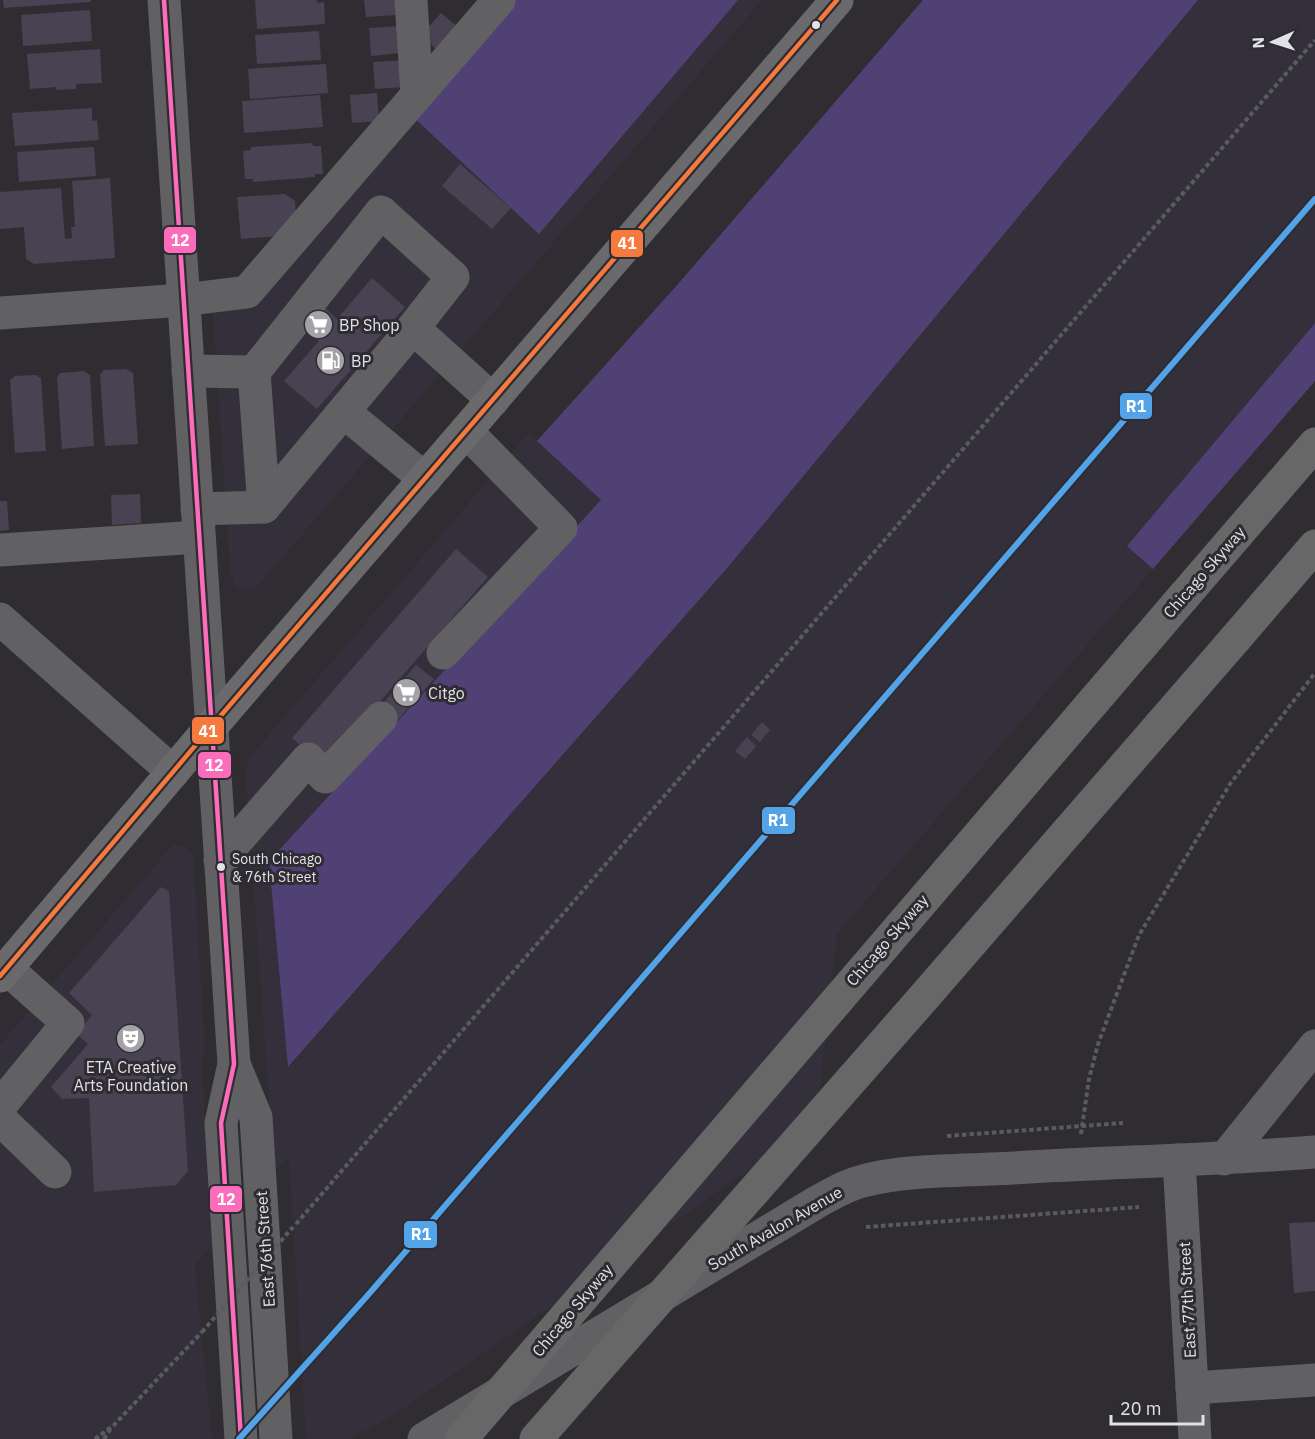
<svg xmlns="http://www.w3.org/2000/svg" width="1315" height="1439" font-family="'IBM Plex Sans',sans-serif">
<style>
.built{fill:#33303b}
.green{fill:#504175}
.building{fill:#484252}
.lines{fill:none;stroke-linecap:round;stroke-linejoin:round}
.path{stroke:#5b5b5d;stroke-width:4;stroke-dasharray:4.5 3;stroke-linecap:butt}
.minor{stroke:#616062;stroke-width:33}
.major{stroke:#6a6a6c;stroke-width:33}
.highway{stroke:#676768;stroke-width:33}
.path-bridge{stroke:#5b5b5d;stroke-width:4;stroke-dasharray:4.5 3;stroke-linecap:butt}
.highway-bridge{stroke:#676768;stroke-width:33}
.bus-1-casing{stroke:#2e2c32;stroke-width:9}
.bus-2-casing{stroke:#2e2c32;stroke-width:9}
.bus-1{stroke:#f6793e;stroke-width:4.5}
.bus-2{stroke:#fb6dba;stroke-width:4.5}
.rail-1-casing{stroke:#2e2c32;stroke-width:10}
.rail-1{stroke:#53a3e8;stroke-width:6}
.bus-dot{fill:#e2e2e6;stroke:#2e2c32;stroke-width:2}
.labels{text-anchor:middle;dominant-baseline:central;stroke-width:6;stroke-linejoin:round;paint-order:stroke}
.bus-label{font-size:14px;fill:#e2e2e6;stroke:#2e2c32;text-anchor:start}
.poi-label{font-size:16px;fill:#e2e2e6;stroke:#2e2c32;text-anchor:start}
.street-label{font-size:16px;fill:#e2e2e6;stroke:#2e2c32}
.line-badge{stroke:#2e2c32;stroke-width:2}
.badge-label{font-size:16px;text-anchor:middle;font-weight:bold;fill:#fff}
</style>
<rect width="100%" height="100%" fill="#2f2d31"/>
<g class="built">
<polygon points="499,0 762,0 257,587 245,590 234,585 230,569 212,296 247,292"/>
<polygon points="1198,0 1315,0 1315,323 1128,545 1153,569 837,934 815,1136 784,1146 391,1417 349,1439 306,1439 289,1158 274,1171 247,793 247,770 249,758 529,433 601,500 269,861 289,1067 728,567"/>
<polygon points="173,845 185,846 193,854 205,1048 202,1068 214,1244 195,1265 212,1439 0,1439 0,1045"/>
</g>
<g class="green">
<polygon points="510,0 738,0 539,234 411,115"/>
<polygon points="923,0 1198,0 728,567 288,1067 269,861 601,500 537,441 678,284"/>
<polygon points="1315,323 1315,381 1153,569 1127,546"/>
</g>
<g class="building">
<polygon points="3,0 91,0 91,2 4,8"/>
<polygon points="255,0 317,0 317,3 324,2 325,24 257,29"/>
<polygon points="364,0 396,0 397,15 366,17"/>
<polygon points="90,10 92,41 23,46 21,15"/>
<polygon points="441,13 459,28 439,52 428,42 431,39 424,32"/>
<polygon points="399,26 401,53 371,56 369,28"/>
<polygon points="319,31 321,60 257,64 255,35"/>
<polygon points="100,49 102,83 76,84 76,89 56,90 56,87 30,89 27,54"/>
<polygon points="404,60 406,87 375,89 373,62"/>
<polygon points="326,64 328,93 250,99 248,69"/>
<polygon points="377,93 379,121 352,123 350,95"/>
<polygon points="320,95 323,127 244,133 242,101"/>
<polygon points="92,108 92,121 97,120 99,140 15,146 12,113"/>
<polygon points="312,143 313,146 321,146 323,174 315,174 315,177 253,182 253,179 245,179 243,151 251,150 251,147"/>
<polygon points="94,147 96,176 19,182 17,152"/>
<polygon points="460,164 511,208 492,229 442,186"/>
<polygon points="110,178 115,258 34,264 26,259 24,227 0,229 0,192 61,188 65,239 72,238 71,227 75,227 72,181"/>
<polygon points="285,194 295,201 296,217 279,236 241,239 237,197"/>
<polygon points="372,278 405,307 317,409 284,381 319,341 305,329 324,307 337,319"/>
<polygon points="126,369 133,373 138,444 105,446 100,375 104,370"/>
<polygon points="84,371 90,375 94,446 62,449 57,378 60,373"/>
<polygon points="36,375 41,378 46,451 15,453 10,380 15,376"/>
<polygon points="140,494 141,523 112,525 111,495"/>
<polygon points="0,501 7,501 9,530 0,531"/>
<polygon points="456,549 488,577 324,766 292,738"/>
<polygon points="416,665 434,679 397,721 380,707"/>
<polygon points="762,722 770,730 760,742 751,735"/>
<polygon points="747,737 756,746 745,759 735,751"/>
<polygon points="161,887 169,891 188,1171 176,1185 94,1192 89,1098 62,1099 51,1087 88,1044 77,1034 92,1015 69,993"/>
<polygon points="1315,1222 1315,1291 1294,1293 1289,1223"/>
</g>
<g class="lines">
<g class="path">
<polyline points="1081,1134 1089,1079 1098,1044 1139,935 1230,784 1315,673"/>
<polyline points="947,1136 1123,1123"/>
<polyline points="296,1224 1315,40"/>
<polyline points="866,1227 1139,1207"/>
<polyline points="95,1439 114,1425 202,1332"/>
<polyline points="104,1439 111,1428"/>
</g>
<g class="minor">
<polyline points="164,0 234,1064 221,1123 241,1439"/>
<polyline points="411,0 417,94"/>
<polyline points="0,313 183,300 247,292 499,0"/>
<polyline points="188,371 254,372 381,212 453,277 413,328 493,400"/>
<polyline points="344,412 425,479"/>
<polyline points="264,507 413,328"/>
<polyline points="197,509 264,507 254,372"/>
<polyline points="0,550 199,537"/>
<polyline points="0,619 173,772"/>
<polyline points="443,653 561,528 466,431"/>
<polyline points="220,860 308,759 325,777 381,718"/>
<polyline points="234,1064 256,1117 276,1439"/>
<polyline points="0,1106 68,1023 6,968"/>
<polyline points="0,1119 55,1172"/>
<polyline points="1224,1159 1315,1046"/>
<polyline points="1179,1160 1195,1439"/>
<polyline points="1192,1388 1315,1380"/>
<path d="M424,1439l393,-237c15,-8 29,-17 46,-21 44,-12 104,-10 150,-13 101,-6 201,-8 302,-16"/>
</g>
<polyline class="major" points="0,976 211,727 837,0"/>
<g class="highway">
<polyline points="1184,596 1315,444"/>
<polyline points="1235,639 1315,546"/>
</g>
<polyline class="path-bridge" points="202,1332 293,1227"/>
<g class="highway-bridge">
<polyline points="461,1439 1184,596"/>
<polyline points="536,1439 918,1004 1235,639"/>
</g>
<defs>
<polyline id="bus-1" points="0,976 211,727 837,0"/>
<polyline id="bus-2" points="164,0 234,1064 221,1123 241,1439"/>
</defs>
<use href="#bus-1" class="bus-1-casing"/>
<use href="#bus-2" class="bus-2-casing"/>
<use href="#bus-1" class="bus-1"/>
<use href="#bus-2" class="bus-2"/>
<defs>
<polyline id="rail-1" points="239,1439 368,1295 1315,199"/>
</defs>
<use href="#rail-1" class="rail-1-casing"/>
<use href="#rail-1" class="rail-1"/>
</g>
<defs>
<symbol id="supermarket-disc" viewBox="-11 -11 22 22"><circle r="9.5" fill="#a3a3a7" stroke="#2e2c32"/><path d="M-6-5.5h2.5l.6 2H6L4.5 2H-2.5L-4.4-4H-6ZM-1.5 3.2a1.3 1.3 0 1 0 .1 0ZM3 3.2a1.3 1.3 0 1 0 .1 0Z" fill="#fff"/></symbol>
<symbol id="fuel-disc" viewBox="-11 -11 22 22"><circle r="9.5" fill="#a3a3a7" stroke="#2e2c32"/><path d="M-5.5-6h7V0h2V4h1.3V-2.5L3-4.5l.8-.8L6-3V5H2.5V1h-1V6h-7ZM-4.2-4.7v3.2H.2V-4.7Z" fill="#fff"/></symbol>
<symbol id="theatre-disc" viewBox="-11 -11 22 22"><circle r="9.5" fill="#a3a3a7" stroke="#2e2c32"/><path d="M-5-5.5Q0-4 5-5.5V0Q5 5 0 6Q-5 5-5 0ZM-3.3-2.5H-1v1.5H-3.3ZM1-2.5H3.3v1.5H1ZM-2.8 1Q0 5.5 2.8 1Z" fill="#fff"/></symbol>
</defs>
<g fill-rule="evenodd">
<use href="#supermarket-disc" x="302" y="308" width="33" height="33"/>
<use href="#fuel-disc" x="314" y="344" width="33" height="33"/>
<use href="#supermarket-disc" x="390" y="676" width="33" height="33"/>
<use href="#theatre-disc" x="114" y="1022" width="33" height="33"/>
</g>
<g class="bus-dot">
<circle cx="816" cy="25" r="5"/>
<circle cx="221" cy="867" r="5"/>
</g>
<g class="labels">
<g class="bus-label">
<text x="232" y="859">South Chicago<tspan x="232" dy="18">&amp; 76th Street</tspan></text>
</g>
<g class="poi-label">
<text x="339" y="325">BP Shop</text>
<text x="351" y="361">BP</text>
<text x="428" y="693">Citgo</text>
<text x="131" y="1067" text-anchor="middle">ETA Creative<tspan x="131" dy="18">Arts Foundation</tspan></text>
</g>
<g class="street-label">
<text transform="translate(1204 572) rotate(-49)">Chicago Skyway</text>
<text transform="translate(887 940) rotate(-49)">Chicago Skyway</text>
<text transform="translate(775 1228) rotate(-30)">South Avalon Avenue</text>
<text transform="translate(265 1249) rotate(-94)">East 76th Street</text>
<text transform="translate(1187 1300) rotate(-93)">East 77th Street</text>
<text transform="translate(572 1310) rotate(-50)">Chicago Skyway</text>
</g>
</g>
<g class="line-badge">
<rect x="163" y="226" width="34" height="28" rx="6" fill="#fb6dba"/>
<rect x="610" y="229" width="34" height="29" rx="6" fill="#f6793e"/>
<rect x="1119" y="392" width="34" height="28" rx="6" fill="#53a3e8"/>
<rect x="191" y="716" width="34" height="29" rx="6" fill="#f6793e"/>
<rect x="197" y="751" width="35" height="28" rx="6" fill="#fb6dba"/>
<rect x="761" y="806" width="35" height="29" rx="6" fill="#53a3e8"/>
<rect x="209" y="1185" width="34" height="28" rx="6" fill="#fb6dba"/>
<rect x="403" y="1220" width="35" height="29" rx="6" fill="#53a3e8"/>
</g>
<g class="badge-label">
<text x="180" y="246">12</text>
<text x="627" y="249">41</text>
<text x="1136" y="412">R1</text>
<text x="208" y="737">41</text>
<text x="214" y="771">12</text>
<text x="778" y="826">R1</text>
<text x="226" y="1205">12</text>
<text x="421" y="1240">R1</text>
</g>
<g transform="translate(1273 42) rotate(267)" stroke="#2e2c32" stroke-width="4.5" paint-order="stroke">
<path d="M0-4.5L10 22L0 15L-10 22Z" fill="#e2e2e6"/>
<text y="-9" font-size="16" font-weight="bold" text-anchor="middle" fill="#e2e2e6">N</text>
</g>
<path d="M1111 1415v9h92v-9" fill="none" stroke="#e2e2e6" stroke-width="3"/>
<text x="1120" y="1415" font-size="18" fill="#e2e2e6" stroke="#2e2c32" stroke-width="4.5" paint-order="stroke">20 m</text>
</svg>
